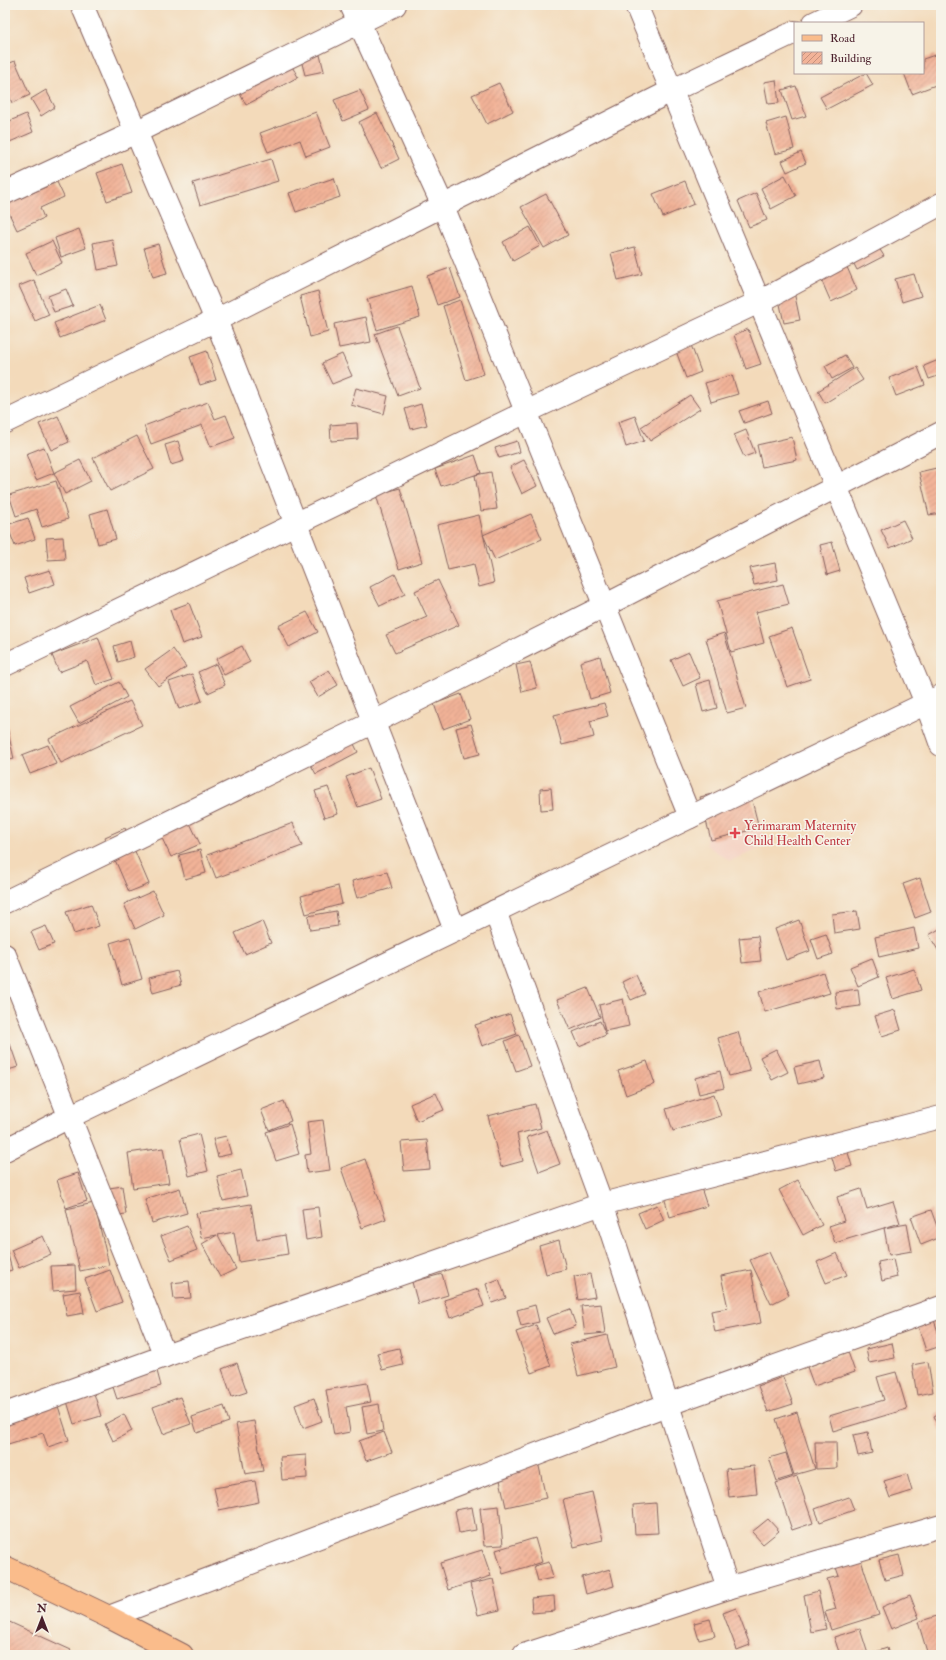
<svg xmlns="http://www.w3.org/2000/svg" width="946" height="1660" font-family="'IM FELL Double Pica',serif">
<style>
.built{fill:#f5d2c3}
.building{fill:url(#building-hatch)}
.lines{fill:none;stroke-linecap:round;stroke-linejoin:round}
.minor-casing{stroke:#85605d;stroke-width:24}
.primary-casing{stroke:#85605d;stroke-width:24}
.minor{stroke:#fff;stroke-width:22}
.primary{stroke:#fabc8b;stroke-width:22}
.health-dot{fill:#e0444e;stroke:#f7f3e8;stroke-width:1.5}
.labels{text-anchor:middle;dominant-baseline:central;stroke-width:3;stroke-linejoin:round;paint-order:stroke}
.health-label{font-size:13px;fill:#be3a42;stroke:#f7f3e8;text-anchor:start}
</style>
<defs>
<pattern id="building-hatch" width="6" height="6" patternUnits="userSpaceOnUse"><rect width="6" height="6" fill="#f2b398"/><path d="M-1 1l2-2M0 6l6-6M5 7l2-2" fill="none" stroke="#c6917c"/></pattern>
</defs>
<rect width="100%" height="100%" fill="#f7f3e8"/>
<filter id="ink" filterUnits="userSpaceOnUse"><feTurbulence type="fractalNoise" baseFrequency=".025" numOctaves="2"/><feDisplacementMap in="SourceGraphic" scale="8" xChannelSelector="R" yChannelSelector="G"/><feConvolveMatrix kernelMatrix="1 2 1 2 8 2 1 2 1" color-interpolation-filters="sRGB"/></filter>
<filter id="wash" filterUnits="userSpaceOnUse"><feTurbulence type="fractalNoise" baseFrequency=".012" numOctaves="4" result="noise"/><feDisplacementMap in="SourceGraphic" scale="16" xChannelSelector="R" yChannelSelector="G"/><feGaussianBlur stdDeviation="0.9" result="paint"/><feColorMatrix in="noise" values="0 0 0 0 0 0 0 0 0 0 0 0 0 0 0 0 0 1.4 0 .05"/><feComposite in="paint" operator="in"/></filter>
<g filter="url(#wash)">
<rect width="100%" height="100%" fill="#f3daba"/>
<polygon class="built" points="747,799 768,845 730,861 706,845 708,820"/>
<g id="blocks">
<g class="building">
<polygon points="320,55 324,71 305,75 301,60"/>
<polygon points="935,55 941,71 941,83 912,94 904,73 923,73 923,59"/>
<polygon points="15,61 30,95 12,103 5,86 5,65"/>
<polygon points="290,63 298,77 246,105 238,90"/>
<polygon points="866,73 873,85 827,109 820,97"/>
<polygon points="776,80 779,103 768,104 764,82"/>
<polygon points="499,83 513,111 487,124 472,95"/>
<polygon points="796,86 806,116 792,120 782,90"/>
<polygon points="46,90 55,107 41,116 31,99"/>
<polygon points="360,90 369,110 343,121 334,100"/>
<polygon points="316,112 330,147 306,156 300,140 268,152 260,133"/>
<polygon points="377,113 399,159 381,168 359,122"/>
<polygon points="26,114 33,132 5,144 5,123"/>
<polygon points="786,117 794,149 775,154 766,123"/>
<polygon points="801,152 806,163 787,172 782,161"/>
<polygon points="271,159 278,181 200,205 193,183"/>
<polygon points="122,164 132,193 107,201 97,173"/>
<polygon points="785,175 796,196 771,209 761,188"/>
<polygon points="334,178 340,197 296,212 289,193"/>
<polygon points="685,181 694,204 663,217 653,194"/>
<polygon points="57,182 64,197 40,208 44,218 17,230 5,205"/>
<polygon points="756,193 767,220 749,227 738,201"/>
<polygon points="546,194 568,235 544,248 521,207"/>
<polygon points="530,227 540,246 513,261 503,242"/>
<polygon points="79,229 86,248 61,257 55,238"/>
<polygon points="112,239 118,266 98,270 93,243"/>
<polygon points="52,241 62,263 36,275 26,253"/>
<polygon points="875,242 884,256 857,270 850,256"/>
<polygon points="158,244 167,273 153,277 144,248"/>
<polygon points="635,247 642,274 618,280 611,253"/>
<polygon points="843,258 857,290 831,302 817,270"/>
<polygon points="450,268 460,297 437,305 427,276"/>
<polygon points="914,274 921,296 902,302 895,279"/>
<polygon points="34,280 49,315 35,321 19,286"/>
<polygon points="412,286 420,317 377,330 367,299"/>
<polygon points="793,287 800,320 784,323 777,290"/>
<polygon points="66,289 73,306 54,312 48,296"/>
<polygon points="318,291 328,332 310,337 300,296"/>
<polygon points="460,300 484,374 466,380 443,306"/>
<polygon points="100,305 106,320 60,338 54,323"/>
<polygon points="366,317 371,342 339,348 334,324"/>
<polygon points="397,326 420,388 398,396 375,334"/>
<polygon points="748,329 761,364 746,369 734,335"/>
<polygon points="691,345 701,372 686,378 676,351"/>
<polygon points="207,351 216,380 200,385 190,357"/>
<polygon points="342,354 352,376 332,384 322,363"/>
<polygon points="845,355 852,368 832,379 825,366"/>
<polygon points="941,359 941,375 929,379 924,366"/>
<polygon points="918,367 925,385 896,396 889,378"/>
<polygon points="855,368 863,380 825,403 818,391"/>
<polygon points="732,375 738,394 711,402 705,383"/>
<polygon points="356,388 388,396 384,414 351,405"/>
<polygon points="690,395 700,409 650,441 641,427"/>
<polygon points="768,401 772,413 744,423 739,411"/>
<polygon points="208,402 215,419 226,415 235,438 211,447 202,425 151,444 144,426"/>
<polygon points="421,404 427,425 411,429 405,409"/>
<polygon points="58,416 69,442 51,450 39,424"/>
<polygon points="635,416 644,441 626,447 618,422"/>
<polygon points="357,423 358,439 331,441 330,425"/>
<polygon points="746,430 755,453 744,457 734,435"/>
<polygon points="137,436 154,469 110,491 93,458"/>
<polygon points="792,437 797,460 762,467 757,445"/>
<polygon points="178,441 184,461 171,465 165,445"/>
<polygon points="517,441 520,452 499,458 495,448"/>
<polygon points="44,447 54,473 36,480 26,454"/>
<polygon points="475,455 481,473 441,486 435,469"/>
<polygon points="80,460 91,481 65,494 54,473"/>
<polygon points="524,460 537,486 522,494 510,467"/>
<polygon points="941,467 941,513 929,515 919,472"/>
<polygon points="491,472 497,509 481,511 475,475"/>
<polygon points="56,481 68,519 42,527 36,509 16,516 9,495"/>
<polygon points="400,488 422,562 399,569 376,495"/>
<polygon points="107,509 116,539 98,544 90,514"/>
<polygon points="531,514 542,539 495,560 483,535"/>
<polygon points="479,515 494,583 479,587 474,564 448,570 437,525"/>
<polygon points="28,518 35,539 15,546 7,525"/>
<polygon points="903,520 912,538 890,548 881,530"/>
<polygon points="63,537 65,559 48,560 46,538"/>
<polygon points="832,542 840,571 827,575 820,545"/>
<polygon points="775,563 778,580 754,585 750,568"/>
<polygon points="50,570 55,584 29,593 24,578"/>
<polygon points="395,574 405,594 380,606 370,587"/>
<polygon points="438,580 459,625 395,653 386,635 427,617 415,591"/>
<polygon points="783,584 789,604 756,612 764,643 731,652 717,601"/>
<polygon points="189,603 202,637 182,644 170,610"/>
<polygon points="307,612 318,632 289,647 278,626"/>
<polygon points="792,628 810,679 787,687 769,636"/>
<polygon points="724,633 746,708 727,713 706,639"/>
<polygon points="98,637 114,679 96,685 87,661 59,672 52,655"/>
<polygon points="130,641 134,657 118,662 114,646"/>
<polygon points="242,646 250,662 224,675 216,659"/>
<polygon points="173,649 186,667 158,686 145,669"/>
<polygon points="689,652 700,678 683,686 671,660"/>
<polygon points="600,656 610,693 590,699 580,662"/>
<polygon points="530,662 537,688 522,692 516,665"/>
<polygon points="216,664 225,685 208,693 198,672"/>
<polygon points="329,670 338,685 318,697 309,682"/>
<polygon points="192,674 202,701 179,709 169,682"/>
<polygon points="710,680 717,708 703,712 696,684"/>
<polygon points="119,682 127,697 79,723 70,707"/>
<polygon points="461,694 470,719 443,729 434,704"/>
<polygon points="130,701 142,725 61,763 49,739"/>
<polygon points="604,703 608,716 590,721 594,737 562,745 554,715"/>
<polygon points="5,718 14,759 5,761"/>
<polygon points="471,724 480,754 464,758 456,728"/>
<polygon points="350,736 358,752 316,774 307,758"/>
<polygon points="48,745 56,764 30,774 22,755"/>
<polygon points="369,768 381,799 358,807 346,777"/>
<polygon points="748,785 759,828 711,840 700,797"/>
<polygon points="328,787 338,814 324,818 315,791"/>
<polygon points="551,788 553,809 541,810 540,789"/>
<polygon points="188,819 200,844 171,857 159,832"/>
<polygon points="293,823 302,846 216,878 207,855"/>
<polygon points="125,828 149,884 129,892 105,837"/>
<polygon points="200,850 206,873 185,879 179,855"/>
<polygon points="387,872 392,888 357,898 352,881"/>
<polygon points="920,878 931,912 915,918 903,884"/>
<polygon points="338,886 342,904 306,914 301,896"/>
<polygon points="153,891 164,915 135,929 124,904"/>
<polygon points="91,904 99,926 74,934 66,912"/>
<polygon points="336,911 338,926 310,930 308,916"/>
<polygon points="857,911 860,929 834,933 832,914"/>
<polygon points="799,920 810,951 786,960 775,929"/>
<polygon points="262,921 271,943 245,954 235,933"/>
<polygon points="46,926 54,944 39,950 31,932"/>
<polygon points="914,928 918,948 879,957 875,937"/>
<polygon points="941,928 941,955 929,935"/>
<polygon points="826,934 833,954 818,959 811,939"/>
<polygon points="758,936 761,961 742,963 739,938"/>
<polygon points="130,937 142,979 122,985 110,943"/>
<polygon points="872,958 879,977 858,986 850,967"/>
<polygon points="914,969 921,990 893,999 886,978"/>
<polygon points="177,971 181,985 153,993 149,978"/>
<polygon points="823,972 830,993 765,1012 759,992"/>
<polygon points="636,975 645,994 631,1000 622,982"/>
<polygon points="588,988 600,1017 570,1030 557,1000"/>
<polygon points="858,989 860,1006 837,1009 835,992"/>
<polygon points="623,999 629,1026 605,1031 599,1005"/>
<polygon points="895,1010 901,1030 882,1036 875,1016"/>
<polygon points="510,1014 517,1034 482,1046 475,1025"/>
<polygon points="600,1021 606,1035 579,1046 573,1032"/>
<polygon points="738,1032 750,1071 729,1076 718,1038"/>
<polygon points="519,1035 530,1066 516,1071 505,1041"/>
<polygon points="10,1044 18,1067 5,1071 5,1046"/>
<polygon points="776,1049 788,1072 772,1080 760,1057"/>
<polygon points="647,1061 655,1084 626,1095 618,1071"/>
<polygon points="820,1061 824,1078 798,1084 794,1067"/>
<polygon points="720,1071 724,1088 699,1094 695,1078"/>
<polygon points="436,1093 444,1110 417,1121 410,1104"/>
<polygon points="714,1094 721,1116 673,1131 666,1109"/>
<polygon points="284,1101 291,1121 269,1130 261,1110"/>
<polygon points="535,1104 541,1128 517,1134 523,1161 501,1167 488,1116"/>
<polygon points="323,1120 330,1170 307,1173 305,1155 311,1154 307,1122"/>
<polygon points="290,1124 299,1154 276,1161 266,1132"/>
<polygon points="547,1130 560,1164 539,1172 527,1137"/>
<polygon points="199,1134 208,1171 189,1176 180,1139"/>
<polygon points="226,1136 231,1154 218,1157 213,1139"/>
<polygon points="427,1140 430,1169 404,1171 401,1142"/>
<polygon points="845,1143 852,1166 836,1171 829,1148"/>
<polygon points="163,1148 169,1183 133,1188 128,1153"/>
<polygon points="365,1159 386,1219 362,1228 341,1168"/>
<polygon points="241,1170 247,1196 223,1201 217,1176"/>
<polygon points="78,1173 87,1201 66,1208 57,1180"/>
<polygon points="798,1180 822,1225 803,1235 779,1190"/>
<polygon points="700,1185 707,1206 670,1217 664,1197"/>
<polygon points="122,1186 126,1214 101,1217 97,1190"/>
<polygon points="180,1188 187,1213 152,1223 145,1199"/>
<polygon points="861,1189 867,1209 893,1201 900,1223 835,1243 829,1226 844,1221 837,1197"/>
<polygon points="94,1203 109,1265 80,1271 66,1209"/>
<polygon points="251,1204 257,1240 285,1235 288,1254 239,1262 234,1232 218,1235 236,1269 220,1277 202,1244 217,1235 201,1238 196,1213"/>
<polygon points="657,1205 664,1220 645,1229 638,1213"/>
<polygon points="318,1207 322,1237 306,1240 302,1209"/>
<polygon points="931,1210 941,1237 921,1245 911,1217"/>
<polygon points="907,1224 912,1251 889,1255 884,1228"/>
<polygon points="187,1226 197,1250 171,1260 161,1236"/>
<polygon points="43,1236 51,1254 19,1268 11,1250"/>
<polygon points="559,1240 566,1269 546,1274 539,1246"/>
<polygon points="5,1243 12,1270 5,1272"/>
<polygon points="769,1252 789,1295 771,1304 750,1260"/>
<polygon points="837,1253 847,1275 826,1283 817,1262"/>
<polygon points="893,1259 897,1277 882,1281 878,1262"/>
<polygon points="75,1265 76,1289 53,1291 51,1266"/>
<polygon points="110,1270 122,1302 97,1311 85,1279"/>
<polygon points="751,1270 761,1323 715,1332 711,1311 728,1308 721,1276"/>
<polygon points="442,1274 448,1295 418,1304 412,1282"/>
<polygon points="590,1274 595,1297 578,1300 574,1276"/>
<polygon points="499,1279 506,1298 492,1303 486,1284"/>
<polygon points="189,1281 191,1298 174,1299 172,1283"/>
<polygon points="478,1289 484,1306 450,1318 444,1300"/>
<polygon points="80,1291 84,1313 67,1316 63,1294"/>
<polygon points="601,1304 605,1333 585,1335 581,1306"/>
<polygon points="535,1305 539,1322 521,1326 517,1310"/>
<polygon points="570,1309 576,1326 553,1334 546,1318"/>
<polygon points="934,1320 941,1341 941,1346 926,1351 918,1326"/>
<polygon points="536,1325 551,1366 531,1373 516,1332"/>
<polygon points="607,1335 615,1367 578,1376 570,1344"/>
<polygon points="892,1343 895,1358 869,1363 866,1349"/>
<polygon points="399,1348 403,1365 382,1370 377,1353"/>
<polygon points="848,1352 855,1372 814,1386 807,1367"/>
<polygon points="928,1362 933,1392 917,1395 912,1365"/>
<polygon points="237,1363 247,1392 232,1397 222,1369"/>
<polygon points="157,1371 161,1386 117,1399 112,1384"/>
<polygon points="896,1372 907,1409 833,1431 829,1416 884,1400 877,1377"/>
<polygon points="783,1377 793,1404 768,1412 758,1386"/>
<polygon points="367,1383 371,1402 346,1407 350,1432 334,1435 326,1390"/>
<polygon points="93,1390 101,1416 74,1424 66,1398"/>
<polygon points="180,1397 191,1424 163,1434 153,1407"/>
<polygon points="314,1398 322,1421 303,1428 295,1405"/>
<polygon points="56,1400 69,1440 48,1447 43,1433 5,1445 5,1416"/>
<polygon points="379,1404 383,1431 367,1434 362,1407"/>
<polygon points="224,1406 229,1422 197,1433 192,1417"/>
<polygon points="797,1412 815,1469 794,1475 776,1419"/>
<polygon points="941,1412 941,1431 934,1416"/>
<polygon points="124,1414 132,1431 113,1441 105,1424"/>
<polygon points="254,1421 263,1471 245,1474 236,1424"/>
<polygon points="384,1432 392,1452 366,1461 359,1441"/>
<polygon points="868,1432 872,1453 858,1456 853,1435"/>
<polygon points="815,1442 836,1442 837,1468 816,1469"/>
<polygon points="786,1453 793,1476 777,1481 769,1458"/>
<polygon points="306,1455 307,1478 282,1480 280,1457"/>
<polygon points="538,1462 546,1498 506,1507 498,1471"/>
<polygon points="754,1466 757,1494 729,1497 726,1469"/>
<polygon points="907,1474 912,1491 890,1498 884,1481"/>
<polygon points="797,1476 813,1523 792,1530 776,1483"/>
<polygon points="255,1481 259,1502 219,1510 214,1488"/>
<polygon points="592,1492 603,1540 574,1547 563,1499"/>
<polygon points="849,1497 854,1510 820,1522 815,1509"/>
<polygon points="656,1503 658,1533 635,1534 633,1505"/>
<polygon points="499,1506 503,1545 484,1546 480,1508"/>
<polygon points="472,1507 476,1530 459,1533 455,1510"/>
<polygon points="768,1519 779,1531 763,1544 752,1532"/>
<polygon points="535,1538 542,1562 503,1574 496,1550"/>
<polygon points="482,1550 491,1576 448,1590 440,1563"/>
<polygon points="858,1551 879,1615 831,1630 825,1612 836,1609 827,1579 839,1576 833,1559"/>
<polygon points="899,1555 904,1575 885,1580 879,1560"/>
<polygon points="549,1562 553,1578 538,1581 534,1566"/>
<polygon points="610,1569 614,1586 586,1594 582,1577"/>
<polygon points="493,1579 500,1610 478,1615 470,1584"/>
<polygon points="818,1591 826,1629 811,1632 804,1595"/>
<polygon points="910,1595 919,1618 891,1629 882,1607"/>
<polygon points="554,1596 555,1611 532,1613 531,1598"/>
<polygon points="736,1608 750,1645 737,1650 723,1613"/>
<polygon points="940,1615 941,1655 928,1655 918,1622"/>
<polygon points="710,1619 715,1636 699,1640 694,1623"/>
<polygon points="5,1620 71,1650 69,1655 5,1655"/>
<polygon points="860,1629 868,1654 840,1655 834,1637"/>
<polygon points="887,1648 889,1655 867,1655"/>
</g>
</g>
</g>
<g filter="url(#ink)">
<use href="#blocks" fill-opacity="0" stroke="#85605d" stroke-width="1"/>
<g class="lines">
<defs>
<g id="minor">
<polyline points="82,5 216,320 455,930"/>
<polyline points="351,5 443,206 690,817"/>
<polyline points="636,5 926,703 941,745"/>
<polyline points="814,23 851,5"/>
<polyline points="5,193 136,132 395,5"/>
<polyline points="5,422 216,320 671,91 795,32"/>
<polyline points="5,665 526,412 761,301 941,204"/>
<polyline points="5,902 374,722 604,606 941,433"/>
<polyline points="495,911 602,1204 728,1588"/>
<polyline points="5,955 165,1356"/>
<polyline points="5,1150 69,1117 941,696"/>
<polyline points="5,1414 165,1356 602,1204 941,1117"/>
<polyline points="109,1617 669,1404 941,1307"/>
<polyline points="524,1655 728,1588 941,1526"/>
</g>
<polyline id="primary" points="5,1567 109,1617 182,1655"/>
</defs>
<use href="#minor" class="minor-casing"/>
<use href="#primary" class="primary-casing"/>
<use href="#minor" class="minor"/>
<use href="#primary" class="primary"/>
</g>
</g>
<path class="health-dot" d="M733 827h4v4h4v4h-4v4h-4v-4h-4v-4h4z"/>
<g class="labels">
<g class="health-label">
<text x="744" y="826">Yerimaram Maternity<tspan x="744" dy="15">Child Health Center</tspan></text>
</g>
</g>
<rect width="946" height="1660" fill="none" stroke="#f7f3e8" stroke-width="20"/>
<rect x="794" y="22" width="130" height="52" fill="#f7f3e8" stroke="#b29e9c"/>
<rect x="802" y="35" width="20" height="6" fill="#fabc8b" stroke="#b29e9c"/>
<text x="830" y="42" font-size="12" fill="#4a1f2b">Road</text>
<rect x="802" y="52" width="20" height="12" fill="url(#building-hatch)" stroke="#b29e9c"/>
<text x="830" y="62" font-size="12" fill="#4a1f2b">Building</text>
<g transform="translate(42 1618)" stroke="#f7f3e8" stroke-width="3" paint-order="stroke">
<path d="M0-3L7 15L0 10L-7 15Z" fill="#4a1f2b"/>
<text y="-6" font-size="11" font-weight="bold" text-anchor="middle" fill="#4a1f2b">N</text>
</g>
</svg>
